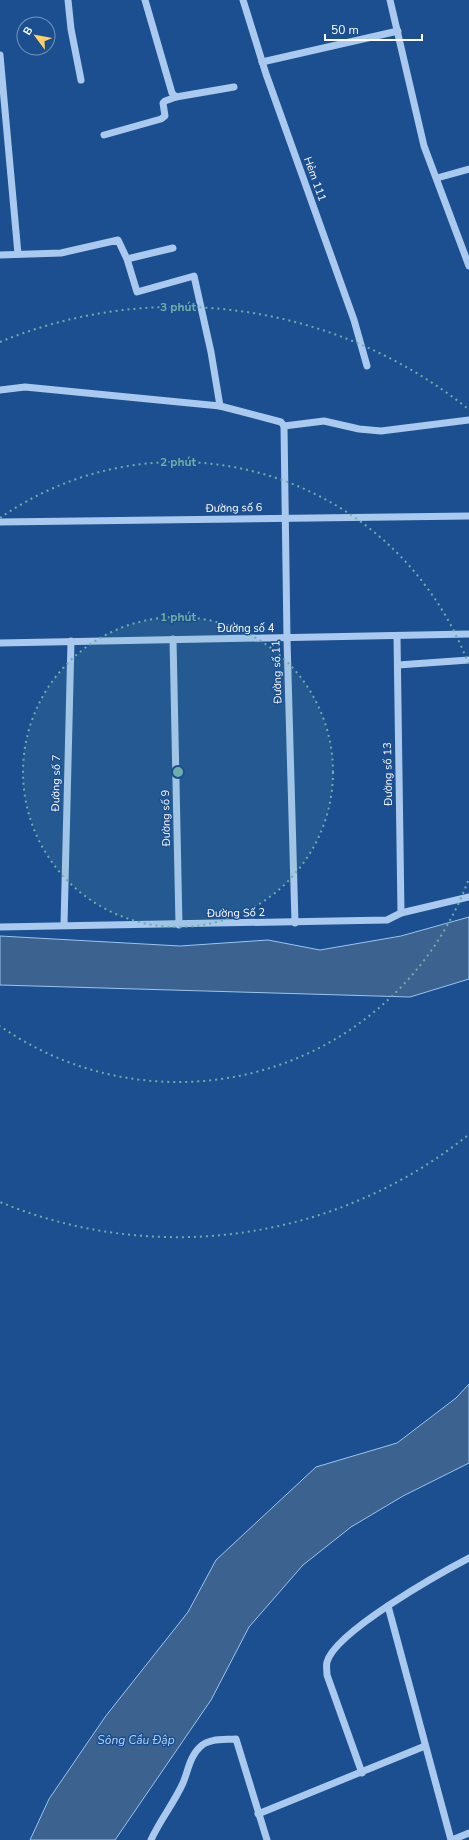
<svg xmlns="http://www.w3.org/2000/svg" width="469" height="1840" font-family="'Nunito Sans',sans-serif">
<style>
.water{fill:#3c6290;stroke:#9cc4f0}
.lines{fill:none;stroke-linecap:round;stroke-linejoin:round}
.minor{stroke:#a9c9ee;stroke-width:7}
.ring{fill:none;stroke:#6fada8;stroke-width:2;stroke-dasharray:2 4}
.labels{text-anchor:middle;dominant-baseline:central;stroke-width:3;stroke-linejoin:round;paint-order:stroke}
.street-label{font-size:11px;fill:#fff;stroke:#1b4f8f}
.water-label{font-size:12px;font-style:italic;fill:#b5d3f5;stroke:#1b4f8f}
.centre{fill:#6fada8;stroke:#1b4f8f;stroke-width:2}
.ring-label{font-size:12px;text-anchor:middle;font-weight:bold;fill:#6fada8;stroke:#1b4f8f;stroke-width:3;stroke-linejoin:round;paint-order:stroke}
</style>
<rect width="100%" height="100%" fill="#1b4f8f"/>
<g class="water">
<polygon points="469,917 469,979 410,997 0,985 0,936 180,946 268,940 320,950 401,936"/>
<polygon points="469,1384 469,1463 403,1496 351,1527 303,1565 249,1627 211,1700 115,1840 30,1840 49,1799 105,1717 188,1612 216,1560 316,1467 397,1443 456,1398"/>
</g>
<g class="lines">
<g class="minor">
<polyline points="68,0 71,29 81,80"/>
<polyline points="145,0 172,93 176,97 234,87"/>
<polyline points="243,0 266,74 354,320 367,366"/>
<polyline points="390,0 424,146 469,266"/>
<polyline points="0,55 18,254"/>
<polyline points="262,62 398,31"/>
<polyline points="104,135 161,119 165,116 163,103 165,101 176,97"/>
<polyline points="437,178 469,169"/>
<polyline points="0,255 61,253 118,240 127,259 137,292 194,276 211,352 220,406"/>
<polyline points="127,259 173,248"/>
<polyline points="0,390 25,387 220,406 281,422 284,426 287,639 295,923"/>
<polyline points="284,426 324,421 359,429 381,431 469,420"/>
<polyline points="0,522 469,516"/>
<polyline points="397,636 401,913"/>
<polyline points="173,639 179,925"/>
<polyline points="0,643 469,634"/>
<polyline points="398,665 469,660"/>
<polyline points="64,925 71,641"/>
<polyline points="0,927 387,920 401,913 469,897"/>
<polyline points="388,1606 451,1840"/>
<path d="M362,1773l-35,-98c0,-4 -1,-9 0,-13 8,-30 113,-89 142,-104"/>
<polyline points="258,1814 425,1746"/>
<path d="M151,1840c9,-20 23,-37 32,-57 5,-12 7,-27 17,-36 9,-9 24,-7 36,-8l31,101"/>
<polyline points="452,1840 469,1833"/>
</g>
</g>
<circle cx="178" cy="772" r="155" fill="#6fada8" fill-opacity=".12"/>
<g class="ring">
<circle cx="178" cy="772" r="155"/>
<path d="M468 881A310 310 0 0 1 0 1026M0 518A310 310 0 0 1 468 663"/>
<path d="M467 1136A465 465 0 0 1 0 1202M0 342A465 465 0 0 1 467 408"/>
</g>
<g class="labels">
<g class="street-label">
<text transform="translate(315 179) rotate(70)">Hẻm 111</text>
<text transform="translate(234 508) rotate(-1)">Đường số 6</text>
<text x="246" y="628">Đường số 4</text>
<text transform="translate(277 672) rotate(-92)">Đường số 11</text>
<text transform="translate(388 774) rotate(-91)">Đường số 13</text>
<text transform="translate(56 783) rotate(-89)">Đường số 7</text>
<text transform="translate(166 818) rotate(-91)">Đường số 9</text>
<text transform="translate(236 913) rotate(-1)">Đường Số 2</text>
</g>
<g class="water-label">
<text x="136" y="1740">Sông Cầu Đập</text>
</g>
</g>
<circle cx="178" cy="772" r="6" class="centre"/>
<g class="ring-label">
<text x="178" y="311">3 phút</text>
<text x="178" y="466">2 phút</text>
<text x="178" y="621">1 phút</text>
</g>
<g transform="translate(36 36) rotate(302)"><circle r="19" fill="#1b4f8f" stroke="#7695bc"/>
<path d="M0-3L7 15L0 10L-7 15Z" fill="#ffd166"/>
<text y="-6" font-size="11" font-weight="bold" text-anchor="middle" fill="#ffffff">B</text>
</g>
<path d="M325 34v6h97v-6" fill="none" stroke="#ffffff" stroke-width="2"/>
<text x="331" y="34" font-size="12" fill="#ffffff" stroke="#1b4f8f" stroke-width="3" paint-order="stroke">50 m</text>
</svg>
